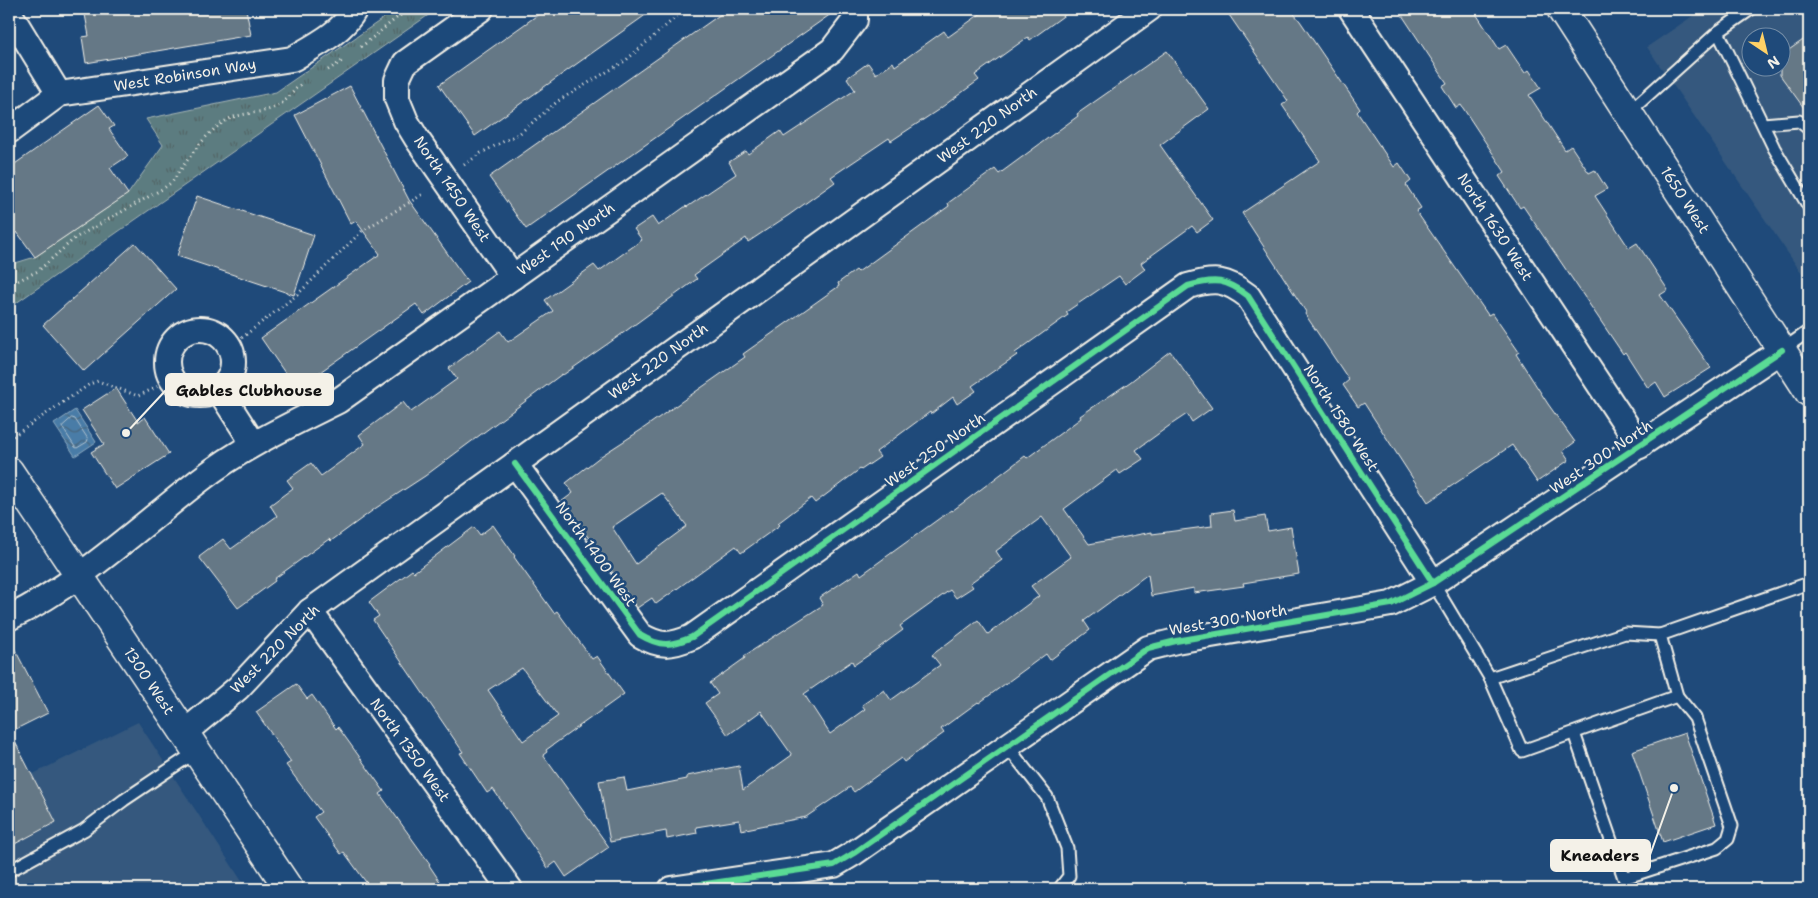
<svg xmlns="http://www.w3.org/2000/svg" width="1818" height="898" font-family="'Shantell Sans',sans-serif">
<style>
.built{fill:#34587e;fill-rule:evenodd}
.grass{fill:url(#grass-tufts);stroke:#a8b6b4}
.water{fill:url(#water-waves);stroke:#8eabc1}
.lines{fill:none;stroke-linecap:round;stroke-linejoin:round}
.shore{stroke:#b0c2ce;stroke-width:1}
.building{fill:#657886;stroke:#f4f1e8;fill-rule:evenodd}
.service-casing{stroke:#f4f1e8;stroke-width:15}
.minor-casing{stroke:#f4f1e8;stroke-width:28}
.tertiary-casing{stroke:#f4f1e8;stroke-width:31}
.path{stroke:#f4f1e8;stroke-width:3;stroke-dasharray:1 4;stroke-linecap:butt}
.service{stroke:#1f4a7a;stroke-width:11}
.minor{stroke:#1f4a7a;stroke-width:24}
.tertiary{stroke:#1f4a7a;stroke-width:28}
.cycleway-casing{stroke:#1f4a7a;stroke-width:9}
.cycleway{stroke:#5adb95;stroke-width:6}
.labels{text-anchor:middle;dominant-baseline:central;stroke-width:5;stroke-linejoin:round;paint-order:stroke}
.street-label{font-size:15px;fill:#f4f1e8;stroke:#1f4a7a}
.leader{fill:none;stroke:#f4f1e8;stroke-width:2}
.callout-dot{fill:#f4f1e8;stroke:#1f4a7a;stroke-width:2}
.callout{fill:#f4f1e8;stroke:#f4f1e8;stroke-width:2}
.callout-label{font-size:16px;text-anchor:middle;font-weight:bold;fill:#111}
</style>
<defs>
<pattern id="grass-tufts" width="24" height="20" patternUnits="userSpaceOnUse" patternTransform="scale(1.25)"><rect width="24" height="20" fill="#5b7c80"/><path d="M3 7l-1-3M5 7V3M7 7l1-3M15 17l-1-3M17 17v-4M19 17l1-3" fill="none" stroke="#536566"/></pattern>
<pattern id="water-waves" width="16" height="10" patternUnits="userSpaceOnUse" patternTransform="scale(1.25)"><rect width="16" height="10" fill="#4a7ca7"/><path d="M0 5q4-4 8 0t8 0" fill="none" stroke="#4a657b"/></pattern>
</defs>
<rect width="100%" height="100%" fill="#1f4a7a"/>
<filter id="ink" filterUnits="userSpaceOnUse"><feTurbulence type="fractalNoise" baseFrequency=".02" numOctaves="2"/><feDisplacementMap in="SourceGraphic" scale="10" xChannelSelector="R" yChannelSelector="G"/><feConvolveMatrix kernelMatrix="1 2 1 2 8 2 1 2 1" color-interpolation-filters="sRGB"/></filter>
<g filter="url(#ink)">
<g class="built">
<path d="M1703,9h106v275l-162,-237zM1750,38h30v30h-30z"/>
<polygon points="138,722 247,889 9,889 9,786"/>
</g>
<polygon class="grass" points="397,9 437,9 9,308 9,265 35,257 128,194 163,145 146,119 276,92"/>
<polygon class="water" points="75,410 96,442 75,456 54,424"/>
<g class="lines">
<polygon class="shore" points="72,418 75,419 88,439 87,442 77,448 75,447 62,427"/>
</g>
<g class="building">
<polygon points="84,9 246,9 251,35 86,63 82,37 89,36"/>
<polygon points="546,9 654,9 475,136 439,85"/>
<polygon points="728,9 838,9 526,229 489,177"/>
<polygon points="987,9 1073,9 1030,40 1028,37 975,75 979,80 938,110 891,141 889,138 831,177 835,182 789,215 748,242 746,238 694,275 697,279 619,336 563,375 562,374 425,476 376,508 331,541 329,539 274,579 275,581 238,608 199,557 223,539 231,549 277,516 270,505 293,488 287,480 311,463 321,476 365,444 359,435 403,402 411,412 457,379 449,368 500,331 508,342 553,311 545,300 594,265 599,271 642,240 634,229 652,217 658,226 686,206 687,207 736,174 729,162 746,151 748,154 780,131 784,137 855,90 847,78 868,63 876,74 893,62 895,66 944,31 948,37"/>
<polygon points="1225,9 1290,9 1300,21 1360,109 1357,112 1394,167 1399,163 1411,181 1406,185 1421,208 1416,211 1488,315 1492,313 1519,352 1516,354 1548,404 1575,442 1563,451 1569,460 1537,482 1512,445 1428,502 1364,403 1358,407 1343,385 1349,380 1305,314 1306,312 1242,213 1320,161 1282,105 1288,101"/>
<polygon points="1398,9 1473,9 1499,49 1506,45 1525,73 1529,70 1541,88 1529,95 1565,150 1571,146 1589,173 1595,170 1607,189 1595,196 1629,248 1637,243 1668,290 1660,295 1711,368 1665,397 1656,382 1648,388 1625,352 1623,354 1523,206 1520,208 1499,176 1505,172 1461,105 1456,108 1442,86 1447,83"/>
<polygon points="1809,36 1809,115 1780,75 1780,56"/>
<path d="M1167,51l42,58 -49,36 53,75 -16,12 -5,-6 -51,37 4,6 -20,15 -6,-8 -53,36 2,3 -53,38 2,2 -45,31 4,5 -19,13 -4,-7 -22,17 -1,-2 -54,40 4,5 -19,13 -1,-1 -45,34 -4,-5 -33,25 2,2 -39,28 -5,-7 -80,58 -4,-6 -15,10 -46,-67 -30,-39 12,-9 -7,-10 35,-27 40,-26 104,-73 -2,-3 96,-68 -1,-3 18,-13 2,2 91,-66 -1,-3 47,-34 4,5 79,-58 -1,-2zM662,493l25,33 -51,38 -24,-37z"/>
<polygon points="350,86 409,200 468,282 424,315 416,304 296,389 261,338 380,254 356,221 351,224 295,115"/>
<polygon points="99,105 114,126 109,129 128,156 110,168 128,194 35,257 17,232 9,238 9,168"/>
<polygon points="197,196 314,235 294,295 177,256"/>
<polygon points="135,243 176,289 84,371 43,325"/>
<path d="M1170,351l42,57 -20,14 -5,-8 -18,12 -33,24 7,9 -23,15 -3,-4 -53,39 25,35 63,-12v2l60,-8 -1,-13 22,-3 2,11 30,-5 3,15 23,-4 8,47 -56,9 1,3 -50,7v-5l-43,8 -3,-22 -64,47 6,9 -40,30 -4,-6 -67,49 -1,-1 -37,27 3,4 -40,29 -3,-4 -47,34 -4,-5 -44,30 -65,13 -2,-10 -43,7 1,6 -30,6 -1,-8 -56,11 -11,-61 25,-4 3,14 60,-12v-3l52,-10 4,24 49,-35 -31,-44 -33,24 -23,-32 13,-9 -8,-11 35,-25 -1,-2 79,-51 -4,-7 40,-27 2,4 90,-65 1,1 73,-55 2,2 54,-40 -1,-2 50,-34zM1042,517l29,40 -40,29 8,10 -51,38 -10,-14 -46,35 8,10 -49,35 -7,-10 -22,15 3,4 -35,25 -26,-40 48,-33 2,4 19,-13 30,-22 -3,-4 50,-36 6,8 17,-11 -3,-4 32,-23 -6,-9z"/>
<polygon points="116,388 138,422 145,417 169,454 115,489 91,452 104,444 82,410"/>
<path d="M493,525l22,31 -1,1 40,56 3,-2 35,48 5,-3 27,38 -78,56 1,2 -4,3 66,92 -43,30 -10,-15 -8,6 -55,-79 -6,4 -27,-40 3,-1 -90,-132 6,-4 -10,-14 43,-32 2,2 60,-45 6,8zM522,668l36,48 -35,25 -35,-51z"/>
<polygon points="9,638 48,713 10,732 56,822 9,847"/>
<polygon points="296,684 307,699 312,695 336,729 338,727 366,766 384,791 380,794 430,864 429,865 445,889 371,889 344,852 341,854 314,817 321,812 286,765 291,762 256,712"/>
<polygon points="1685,733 1716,824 1663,842 1632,751"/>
</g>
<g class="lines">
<defs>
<g id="service">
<polyline points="1718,32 1751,9"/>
<polyline points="1628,113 1718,32 1774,148 1809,207"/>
<polyline points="1763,124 1799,121 1809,129"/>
<polyline points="1782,350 1809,331"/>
<polyline points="1433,583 1490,678 1522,751 1677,696 1660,635 1809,583"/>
<polyline points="1490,678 1625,633 1660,635"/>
<polyline points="1574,733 1624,878 1717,848 1728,839 1732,826 1695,718 1677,696"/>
<polyline points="1007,746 1047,797 1067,848 1069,876 1059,889"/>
<polyline points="9,871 84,830 124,800 197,751"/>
</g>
<g id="minor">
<polyline points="481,9 405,63 397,80 397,99 406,121 417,139 513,277"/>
<polyline points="1351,9 1640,446"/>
<polyline points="9,12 59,94"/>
<path d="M9,131l50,-37 233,-35c22,-13 51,-27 63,-50"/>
<circle cx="200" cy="362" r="33"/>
<polyline points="219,390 253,443"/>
<path d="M515,464l125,171c20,12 31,11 52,2l496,-351c27,-8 38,-7 60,10l185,287"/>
<polyline points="310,611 510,889"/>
<path d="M9,618c70,-34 129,-90 191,-138 42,-33 90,-55 138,-79l494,-351 23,-30v-11"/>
<polyline points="184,733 238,688 310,611 1149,9"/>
<polyline points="671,889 834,865 854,853 1148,648 1176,641 1391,604 1433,583 1478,553 1782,350"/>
</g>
<g id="tertiary">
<polyline points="1561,9 1809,392"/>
<polyline points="9,471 289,889"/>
</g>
</defs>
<use href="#service" class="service-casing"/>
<use href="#minor" class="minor-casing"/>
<use href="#tertiary" class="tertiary-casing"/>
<g class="path">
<polyline points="361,47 399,16 413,9"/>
<polyline points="328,70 344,60"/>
<polyline points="464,165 481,153 520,133 558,101 625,61 675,18 689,9"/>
<path d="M9,285l29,-14 37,-33 89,-50 8,-6c16,-22 31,-48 55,-62 15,-8 34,-6 48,-13 11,-4 18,-16 26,-23"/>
<polyline points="230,347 298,294 362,231 425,193"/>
<polyline points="9,439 90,384 98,381 138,396 171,380"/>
</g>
<use href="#service" class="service"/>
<use href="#minor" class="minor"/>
<use href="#tertiary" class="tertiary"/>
<defs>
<g id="cycleway">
<path d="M515,464l125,171c20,12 31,11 52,2l496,-351c27,-8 38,-7 60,10l185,287"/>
<polyline points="671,889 834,865 854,853 1148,648 1176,641 1391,604 1433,583 1478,553 1782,350"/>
</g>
</defs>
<use href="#cycleway" class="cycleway-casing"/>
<use href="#cycleway" class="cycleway"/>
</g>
</g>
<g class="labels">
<g class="street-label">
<text transform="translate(185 75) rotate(-9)">West Robinson Way</text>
<text transform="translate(987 125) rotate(-36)">West 220 North</text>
<text transform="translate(452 189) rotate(56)">North 1450 West</text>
<text transform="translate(1685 200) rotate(57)">1650 West</text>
<text transform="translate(1495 227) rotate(57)">North 1630 West</text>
<text transform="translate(566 239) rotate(-35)">West 190 North</text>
<text transform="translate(658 361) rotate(-36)">West 220 North</text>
<text transform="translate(1341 418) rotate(57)">North 1580 West</text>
<text transform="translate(935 450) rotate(-35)">West 250 North</text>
<text transform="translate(1601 457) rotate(-34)">West 300 North</text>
<text transform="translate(596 554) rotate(54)">North 1400 West</text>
<text transform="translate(1228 620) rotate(-10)">West 300 North</text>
<text transform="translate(275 649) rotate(-45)">West 220 North</text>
<text transform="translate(149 681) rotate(56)">1300 West</text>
<text transform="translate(410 750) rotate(54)">North 1350 West</text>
</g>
</g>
<path class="leader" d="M126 433L166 390M1674 788L1650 855"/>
<g class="callout-dot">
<circle cx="126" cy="433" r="5"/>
<circle cx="1674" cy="788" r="5"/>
</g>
<g class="callout">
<rect x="166" y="374" width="167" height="31" rx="5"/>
<rect x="1551" y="840" width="99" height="31" rx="5"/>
</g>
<g class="callout-label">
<text x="249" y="396">Gables Clubhouse</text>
<text x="1600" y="861">Kneaders</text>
</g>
<rect width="1818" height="898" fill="none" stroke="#1f4a7a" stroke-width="30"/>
<rect x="15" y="15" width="1788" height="868" fill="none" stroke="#f4f1e8" stroke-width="2" filter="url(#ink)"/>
<g transform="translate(1766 52) rotate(145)"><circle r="24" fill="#1f4a7a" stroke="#748da6"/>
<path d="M0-4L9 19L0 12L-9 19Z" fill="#ffd166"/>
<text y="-8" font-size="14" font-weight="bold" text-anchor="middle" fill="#f4f1e8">N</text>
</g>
</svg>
